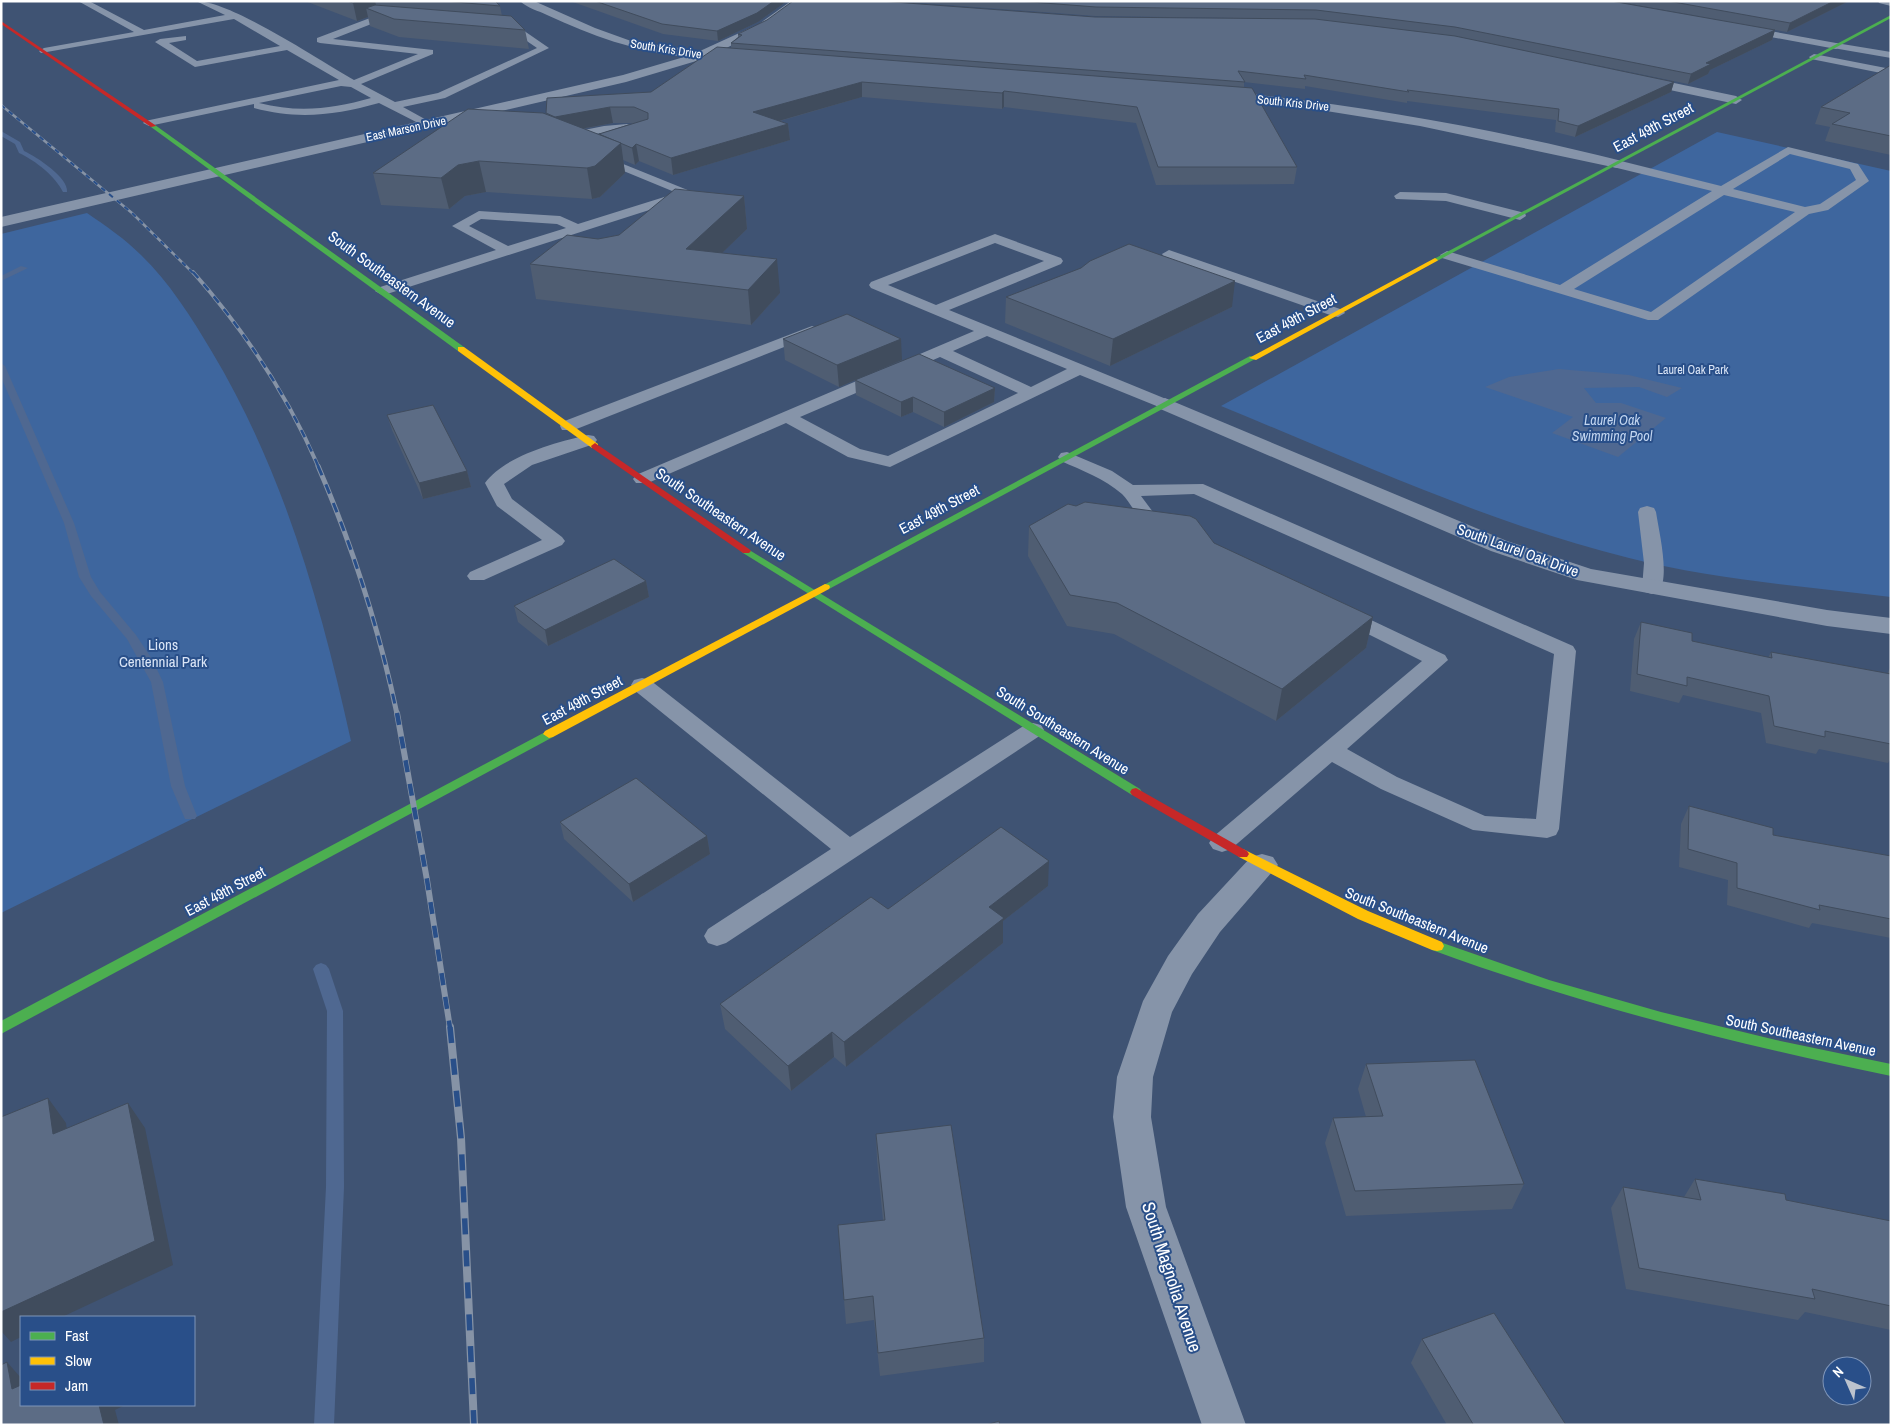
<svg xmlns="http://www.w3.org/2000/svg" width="1892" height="1426" font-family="'Archivo Narrow',sans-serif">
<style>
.green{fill:#3e669e}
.water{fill:#4f6891}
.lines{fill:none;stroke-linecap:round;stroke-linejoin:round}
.stream{fill:#4f6891;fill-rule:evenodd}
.lane{fill:#8694a9;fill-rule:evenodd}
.street{fill:#8694a9;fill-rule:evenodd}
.fast{fill:#4caf50;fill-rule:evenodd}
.slow{fill:#ffc107;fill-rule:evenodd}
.jam{fill:#c62828;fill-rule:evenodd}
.rail-far4-casing{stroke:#8693a6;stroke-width:2.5}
.rail-far3-casing{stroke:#8693a6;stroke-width:4}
.rail-far2-casing{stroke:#8693a6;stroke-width:5}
.rail-far1-casing{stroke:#8693a6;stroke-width:6}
.rail-casing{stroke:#8693a6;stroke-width:8}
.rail-far4{stroke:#294f89;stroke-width:2;stroke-dasharray:5;stroke-linecap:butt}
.rail-far3{stroke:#294f89;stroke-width:2.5;stroke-dasharray:8;stroke-linecap:butt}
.rail-far2{stroke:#294f89;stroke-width:3;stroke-dasharray:10;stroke-linecap:butt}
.rail-far1{stroke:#294f89;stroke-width:4.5;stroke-dasharray:12;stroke-linecap:butt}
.rail{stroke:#294f89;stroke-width:5.5;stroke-dasharray:16;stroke-linecap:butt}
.wall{fill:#4f5d72;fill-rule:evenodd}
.shaded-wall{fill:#404c5d}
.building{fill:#5c6c85;stroke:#404c5d}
.labels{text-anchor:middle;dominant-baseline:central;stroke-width:4;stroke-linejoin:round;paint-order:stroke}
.far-street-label{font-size:12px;fill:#fff;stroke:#294f89}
.far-park-label{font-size:12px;fill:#dbe6f7;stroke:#294f89}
.far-water-label{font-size:14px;font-style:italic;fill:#c3d6f0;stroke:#294f89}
.street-label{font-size:15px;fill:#fff;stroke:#294f89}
.park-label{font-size:15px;fill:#dbe6f7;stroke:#294f89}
.near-street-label{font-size:18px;fill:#fff;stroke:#294f89}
</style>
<rect width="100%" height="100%" fill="#3f5373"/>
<g class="green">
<path d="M1717,132l174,39v426c-87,-11 -177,-17 -262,-39 -141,-35 -274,-97 -408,-152z"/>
<path d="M87,213c19,13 38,26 54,42 28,27 51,63 71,97 72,120 109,253 139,389l-350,172v-679z"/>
</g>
<polygon class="water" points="1559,369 1629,375 1682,388 1667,397 1639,387 1584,388 1596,403 1621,403 1666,418 1618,457 1552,433 1573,417 1485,387 1509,377"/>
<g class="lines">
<g class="stream">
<path d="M1,131l19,11 4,9c13,6 45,27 43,41h-4c-8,-16 -27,-31 -44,-39l-4,-9 -14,-8z"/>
<polygon points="21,266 28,268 1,281 1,276"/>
<polygon points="1,363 5,366 74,523 91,577 100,592 136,635 152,659 163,682 185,786 197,816 195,819 185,819 171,786 151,682 127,639 91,596 79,577 64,523 1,377"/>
<polygon points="321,963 326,965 329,969 343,1011 344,1187 334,1425 314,1425 326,1187 327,1011 313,969 316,965"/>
</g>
<g class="lane">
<path d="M78,1h11l55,29 81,-15 -29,-14c35,0 123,59 158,79l64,-26 -98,-11 -3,-1v-4l61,-23 24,3 2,2 -5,3 -20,-2 -46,18 100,11v4l-72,30 34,18 43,-9 99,-45 -22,-15 -20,-2v-4l25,1 29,20 -104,50 -42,9 29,16 2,2 -6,3 -49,-25c-43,12 -81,17 -125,5v-4l-105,22 -6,-3 2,-2 194,-41 -52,-30 -92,17 -40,-25 5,-3 26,-3v4l-17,3 28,18 83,-15 -46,-27 -193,34 -2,-2 5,-3 90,-16zM341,86l10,1 20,11c-38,11 -73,15 -112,5z"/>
<polygon points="1836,43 1891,52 1891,58 1833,48 1831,46"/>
<polygon points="1814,54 1891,69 1891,75 1811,59 1809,57"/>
<path d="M627,124l13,3 10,5 -6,3c-28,-7 -53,0 -81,5l-6,-3 2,-2 45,-9z"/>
<path d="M1788,147l70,17 11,17 -41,29 -19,4 -151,106h-10l-206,-62 -2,-3 7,-4 113,34 152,-94 -99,-24v-6l4,-1 104,26zM1790,154l60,15 6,11 -36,24 -15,3 -72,-18zM1724,195l71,17 -144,100 -77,-23z"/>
<path d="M596,153l99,40 -2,3 -306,98 -5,1 -7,-4 2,-3 119,-38 -44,-24 27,-15 81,5 18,8 99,-31 -85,-35v-4zM481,219l76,5 9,4 -58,18 -39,-20z"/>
<polygon points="1400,192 1446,193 1525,213 1526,216 1520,220 1446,201 1396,199 1394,196"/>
<path d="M995,234l66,24 2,3 -2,3 -112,46 222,91 2,3 -2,3h-12l-79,-32 -190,92 -42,-10 -62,-34 -138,60h-12l-3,-4 3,-4 338,-144 -103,-43 -2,-3 2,-3zM995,243l49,18 -108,44 -48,-20zM987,336l80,33 -36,18 -78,-36zM940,357l78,36 -130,63 -28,-7 -60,-32z"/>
<polygon points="1169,250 1343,310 1345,313 1338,317 1333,316 1164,257 1162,254"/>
<polygon points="812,326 817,328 820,331 817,334 574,430 562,430 560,426 562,422"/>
<path d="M588,435l6,1 3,4 -3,4 -62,21 -28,19 8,15 50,38 3,4 -3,4 -78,35h-14l-3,-4 3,-4 72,-32 -45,-34 -12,-23c19,-27 72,-41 103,-48z"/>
<path d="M1067,452l45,19 21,14 70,-1 370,162 3,5 -17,178 -3,6 -9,3 -74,-8 -92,-41 -49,-27 -101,87 -9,3 -9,-3 -4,-6 4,-6 209,-176 -86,-43 -3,-4 3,-4 7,-2 7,2 95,45 3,5 -101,89 50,28 88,39 51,3 18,-165 -360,-160 -53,2 12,16 18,10 2,4 -2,4c-28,7 -35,-22 -49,-36 -17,-15 -41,-24 -61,-33l-3,-4 3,-4z"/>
<path d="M1647,506l7,2 2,4c3,20 14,64 3,80l-7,2 -7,-2 -3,-4 2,-25 -6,-51 2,-4z"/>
<polygon points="642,678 650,680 850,837 1025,725 1033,723 1041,725 1044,730 1041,735 726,943 717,946 708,943 704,936 708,929 831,849 634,690 631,685 634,680"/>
</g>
<g class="street">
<path d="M520,1h14l61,27 36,13 69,10 59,-27 32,-23h12l-36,27 -51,25 29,2v6l-42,-2 -77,23 -625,145v-10l622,-142 61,-18c-49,-6 -92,-21 -137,-42 -8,-4 -20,-7 -27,-14z"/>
<polygon points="1878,1 1891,1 1891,6 1879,3"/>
<polygon points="1737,25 1836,43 1842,46 1836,49 1733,30 1731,28"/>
<polygon points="1636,75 1736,96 1742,100 1736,104 1632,82 1630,79"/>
<path d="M1220,91c136,13 270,37 402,70l2,3 -7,4 -197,-42 -100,-16 -105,-12 -1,-3z"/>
<polygon points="1165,398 1507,541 1591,569 1827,610 1891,618 1891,634 1827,626 1577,580 1491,551 1158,408 1155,404 1158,400"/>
<polygon points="1262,854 1273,857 1278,865 1220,932 1192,974 1172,1012 1153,1077 1151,1117 1166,1207 1246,1425 1202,1425 1126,1207 1113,1117 1117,1077 1143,1001 1168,956 1198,914 1251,857"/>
</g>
<g class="fast">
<polygon points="1891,15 1891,18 1437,261 1432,260"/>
<polygon points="151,125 155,125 464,347 464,351 458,351 151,127"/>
<polygon points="1250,356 1257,358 829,589 825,590 820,587"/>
<polygon points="746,548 1140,789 1142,792 1140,795 1132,795 743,553 741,551 743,549"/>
<polygon points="549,730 555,734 553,737 1,1034 1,1021"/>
<path d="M1437,941l112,39 112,32 115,28 115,24v12c-156,-32 -309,-71 -459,-126l-2,-4 2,-4z"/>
</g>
<g class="slow">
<polygon points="1435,258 1438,260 1437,261 1256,360 1249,358"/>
<polygon points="458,347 464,347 598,444 598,448 592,448 458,351"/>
<polygon points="825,584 829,585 830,587 829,589 553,737 549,738 543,734 545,731"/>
<polygon points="1243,849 1368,911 1442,942 1444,946 1442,950 1437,951 1432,950 1358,919 1239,857 1237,854 1239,851"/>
</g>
<g class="jam">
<polygon points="1,21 155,125 156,126 151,127 1,24"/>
<polygon points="595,443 749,549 751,551 749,553 743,553 592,448 591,446"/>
<polygon points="1136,788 1247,851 1249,854 1247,857 1239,857 1132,795 1130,792 1132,789"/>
</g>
<defs>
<polyline id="rail-far4" points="1,105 132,213 194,274"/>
<path id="rail-far3" d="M193,272c52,59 95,124 126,196"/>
<path id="rail-far2" d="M318,466c35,81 61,163 79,248"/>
<polyline id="rail-far1" points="397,713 427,880 450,1028"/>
<polyline id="rail" points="450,1027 461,1138 474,1425"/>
</defs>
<use href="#rail-far4" class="rail-far4-casing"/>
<use href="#rail-far3" class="rail-far3-casing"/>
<use href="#rail-far2" class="rail-far2-casing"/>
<use href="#rail-far1" class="rail-far1-casing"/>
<use href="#rail" class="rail-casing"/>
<use href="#rail-far4" class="rail-far4"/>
<use href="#rail-far3" class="rail-far3"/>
<use href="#rail-far2" class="rail-far2"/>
<use href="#rail-far1" class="rail-far1"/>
<use href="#rail" class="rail"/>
</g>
<g class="wall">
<polygon points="305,1 495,1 500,6 502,16 525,30 529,49 399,37 370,26 368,17 357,21"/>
<polygon points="570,1 787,1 758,22 718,41 663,34"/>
<path d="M895,1h716l115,20 -112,-20h235l-62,31 -12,-2 -3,10 -62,30 -2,4 -20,10 -126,-26 112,24 -3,10 -96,45 -20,-5 1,-12 -149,-19v2l-102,-17v3l-61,-7v6l53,79 -3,17 -138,1 -20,-62 -132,-16 -2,2 -140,-12 -82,24 8,3 2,16 -117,35 -34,-14 -4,4 -12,-5 2,13 -25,24 -8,2 -106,-7 -21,4 -16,13 -68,-4 -8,-32 173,-59v-1l105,-21 80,-44v-5l7,-6v-3l357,-17 219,2 -219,-3zM613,123h20l-34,11v1l-16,-6z"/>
<polygon points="1891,65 1891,155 1825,141 1830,127 1815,124 1821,107"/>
<polygon points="744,196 747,229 722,253 780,293 751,325 536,299 530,264 598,239 619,235"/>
<polygon points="1006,297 1232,307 1110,366 1005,323"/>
<polygon points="783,339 902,360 839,387 785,360"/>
<polygon points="855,380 995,388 994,402 944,427 913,412 901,417 856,395"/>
<polygon points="387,415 467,471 471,487 423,499 392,430"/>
<polygon points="1029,526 1373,617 1366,648 1276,721 1114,634 1067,626 1028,556"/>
<polygon points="646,581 649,597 548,646 518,622 514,606"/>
<polygon points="1641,622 1692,641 1768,658 1771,652 1887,674 1891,666 1891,758 1888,763 1819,749 1816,754 1766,743 1761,713 1683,695 1679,703 1630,691 1634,639"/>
<polygon points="1689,806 1773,835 1891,856 1891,938 1812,923 1809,928 1727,905 1728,880 1679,867 1681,824"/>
<polygon points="560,822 707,836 710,854 633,902 564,839"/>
<polygon points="1048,886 1003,921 1003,943 846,1067 834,1057 791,1091 725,1029 720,1004 888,909"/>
<polygon points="1366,1064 1524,1184 1512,1209 1346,1216 1325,1143 1333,1118 1366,1117 1358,1089"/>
<polygon points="876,1134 984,1338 984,1362 880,1376 874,1320 846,1324 844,1300 883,1220 877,1160"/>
<polygon points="1695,1179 1786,1200 1891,1221 1891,1330 1805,1312 1798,1320 1626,1289 1611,1208 1623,1187 1684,1197"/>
<polygon points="1422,1339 1566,1425 1447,1425 1411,1363"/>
</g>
<g class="shaded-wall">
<polygon points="358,1 375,1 378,13 366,8 368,17 357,21 353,3"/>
<polygon points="774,1 787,1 758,22 718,41 717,31"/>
<polygon points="1834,1 1849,1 1787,32 1790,23"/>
<polygon points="1775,30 1772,40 1710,70 1708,74 1688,84 1691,74 1706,63"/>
<polygon points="862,82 862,97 754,128 753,112"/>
<polygon points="1674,82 1671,92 1575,137 1578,126"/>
<polygon points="1004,91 1004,107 1002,109 1002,93"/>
<polygon points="610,107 613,123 558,133 555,117"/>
<polygon points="788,124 790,140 673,175 671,158"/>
<polygon points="621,143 625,173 600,197 592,199 587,168"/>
<polygon points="636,144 639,161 635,165 632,148"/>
<polygon points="479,161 486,192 465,196 449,209 441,178 458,165"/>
<polygon points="744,196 747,229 691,283 686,249"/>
<polygon points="777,259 780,293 751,325 748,290"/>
<polygon points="1235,281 1232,307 1110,366 1113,339"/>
<polygon points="901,339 902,360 839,387 837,365"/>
<polygon points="995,388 994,402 944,427 944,412"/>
<polygon points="913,397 913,412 901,417 901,402"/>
<polygon points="467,471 471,487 423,499 419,483"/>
<polygon points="646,581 649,597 548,646 545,630"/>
<polygon points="1373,617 1366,648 1276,721 1282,689"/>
<polygon points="707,836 710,854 633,902 629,884"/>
<polygon points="1049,861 1048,886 1003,921 1003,943 846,1067 844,1042 989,907"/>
<polygon points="832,1032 834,1057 791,1091 788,1066"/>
<polygon points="48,1098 66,1123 71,1160 53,1134"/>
<polygon points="128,1103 145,1128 173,1265 62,1317 21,1317 21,1337 11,1342 1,1331 1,1312"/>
<polygon points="7,1362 21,1378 21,1398 12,1389"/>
<polygon points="99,1405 125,1405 115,1410 119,1425 104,1425"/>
</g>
<g class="building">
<polygon points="347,1 358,1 353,3"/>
<polygon points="444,1 495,1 500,6"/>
<polygon points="595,1 774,1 757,13 717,31 662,24"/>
<polygon points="793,1 880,1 1095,17 1315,19 1455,36 1674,82 1578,126 1558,121 1559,109 1407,90 1409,92 1304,75 1306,79 1238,71 1245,82 731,43 742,35 738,34 767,20"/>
<polygon points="1018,1 1611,1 1775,30 1706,63 1711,64 1691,74 1455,27 1316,10 1096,7"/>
<polygon points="1668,1 1834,1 1790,23"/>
<polygon points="375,5 511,16 525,30 394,19 366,8"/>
<polygon points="717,47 1252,88 1297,167 1158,167 1137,107 1004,91 1002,93 862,82 753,112 788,124 671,158 636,144 632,148 599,134 648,119 648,113 634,107 610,107 555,117 546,113 547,98 651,92"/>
<polygon points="1891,65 1891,136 1832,124 1850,113 1821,107"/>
<polygon points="468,109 543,113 621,143 595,166 587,168 479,161 458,165 441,178 373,173"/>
<polygon points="675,189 744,196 686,249 777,259 748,290 530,264 567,235 598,239 619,235"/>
<polygon points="1129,244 1235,281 1113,339 1006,297 1081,268 1090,261"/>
<polygon points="847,314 901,339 837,365 783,339"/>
<polygon points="919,354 995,388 944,412 913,397 901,402 855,380"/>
<polygon points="433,405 467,471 419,483 387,415"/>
<polygon points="1085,502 1190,516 1196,519 1214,543 1373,617 1282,689 1117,603 1070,595 1029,526 1068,504 1076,506"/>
<polygon points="614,559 646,581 545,630 514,606"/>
<polygon points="1641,622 1692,633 1692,641 1772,658 1771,652 1891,674 1891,744 1825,731 1825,737 1774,726 1769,696 1687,677 1687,686 1637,674"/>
<polygon points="636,778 707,836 629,884 560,822"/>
<polygon points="1689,806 1773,828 1773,835 1891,856 1891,919 1819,905 1820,910 1737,888 1737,863 1688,849"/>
<polygon points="1001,827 1049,861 989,907 1004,918 844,1042 832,1032 788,1066 720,1004 871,897 888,909"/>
<polygon points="1475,1060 1524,1184 1355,1191 1333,1118 1383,1116 1366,1064"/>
<polygon points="48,1098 53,1134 128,1103 155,1241 1,1312 1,1117"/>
<polygon points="951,1125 984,1338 878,1353 873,1296 844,1300 838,1225 885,1220 876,1134"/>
<polygon points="1695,1179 1785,1194 1786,1200 1891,1221 1891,1306 1812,1289 1815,1299 1639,1268 1623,1187 1701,1200"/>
<polygon points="1494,1313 1566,1425 1471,1425 1473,1424 1422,1339"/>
<polygon points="7,1362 12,1389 21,1385 21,1405 99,1405 104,1425 1,1425 1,1365"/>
<polygon points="999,1421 1000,1425 986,1425"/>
</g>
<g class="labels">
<g class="far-street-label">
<text transform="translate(666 49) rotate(9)">South Kris Drive</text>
<text transform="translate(1293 103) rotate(6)">South Kris Drive</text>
<text transform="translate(406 129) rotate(-12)">East Marson Drive</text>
</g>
<g class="far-park-label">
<text x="1693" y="370">Laurel Oak Park</text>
</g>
<g class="far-water-label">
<text x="1612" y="420">Laurel Oak<tspan x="1612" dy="16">Swimming Pool</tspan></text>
</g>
<g class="street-label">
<text transform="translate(1653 127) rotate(-28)">East 49th Street</text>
<text transform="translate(392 279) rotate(36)">South Southeastern Avenue</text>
<text transform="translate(1296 318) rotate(-28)">East 49th Street</text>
<text transform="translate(939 509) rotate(-28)">East 49th Street</text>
<text transform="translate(721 514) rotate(34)">South Southeastern Avenue</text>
<text transform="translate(1518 550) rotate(20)">South Laurel Oak Drive</text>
<text transform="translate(582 700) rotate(-28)">East 49th Street</text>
<text transform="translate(1063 730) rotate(32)">South Southeastern Avenue</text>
<text transform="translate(225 891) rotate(-28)">East 49th Street</text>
<text transform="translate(1417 920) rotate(22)">South Southeastern Avenue</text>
<text transform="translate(1801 1035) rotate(12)">South Southeastern Avenue</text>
</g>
<g class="park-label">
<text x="163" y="644">Lions<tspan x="163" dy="17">Centennial Park</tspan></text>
</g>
<g class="near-street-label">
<text transform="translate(1172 1277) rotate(72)">South Magnolia Avenue</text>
</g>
</g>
<rect width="1892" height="1426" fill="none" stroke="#ffffff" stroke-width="5"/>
<rect x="20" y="1316" width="175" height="90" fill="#294f89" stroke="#7f95b8"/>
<rect x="30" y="1332" width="25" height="8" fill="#4caf50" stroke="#7f95b8"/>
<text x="65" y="1341" font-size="15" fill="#ffffff">Fast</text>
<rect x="30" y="1357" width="25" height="8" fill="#ffc107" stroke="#7f95b8"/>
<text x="65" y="1366" font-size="15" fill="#ffffff">Slow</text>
<rect x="30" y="1382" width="25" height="8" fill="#c62828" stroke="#7f95b8"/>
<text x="65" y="1391" font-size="15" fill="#ffffff">Jam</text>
<g transform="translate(1847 1381) rotate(315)"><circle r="24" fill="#294f89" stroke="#7f95b8"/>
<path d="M0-4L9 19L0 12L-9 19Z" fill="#bcc3ce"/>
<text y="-8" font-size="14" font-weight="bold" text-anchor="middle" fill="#ffffff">N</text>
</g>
</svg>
